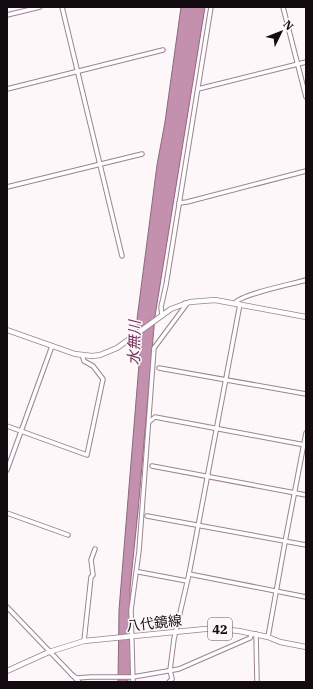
<svg xmlns="http://www.w3.org/2000/svg" width="313" height="689" font-family="'IBM Plex Serif','Noto Sans JP',serif">
<style>
.water{fill:#c390ad;stroke:#8e687e}
.lines{fill:none;stroke-linecap:round;stroke-linejoin:round}
.minor-casing{stroke:#9c8391;stroke-width:5.5}
.major-casing{stroke:#9c8391;stroke-width:6}
.minor{stroke:#fff;stroke-width:3.5}
.major{stroke:#fff;stroke-width:4.5}
.labels{text-anchor:middle;dominant-baseline:central;stroke-width:3;stroke-linejoin:round;paint-order:stroke}
.shield{fill:#fdf7fa;stroke:#595256;stroke-width:1}
.shield-label{font-size:13px;font-weight:bold;fill:#130b10}
.street-label{font-size:14px;fill:#130b10;stroke:#fdf7fa}
.water-label{font-size:15px;font-style:italic;fill:#6e3057;stroke:#fdf7fa}
</style>
<rect width="100%" height="100%" fill="#fdf7fa"/>
<polygon class="water" points="181,7 205,7 155,316 138,511 130,588 131,675 128,675 128,682 118,682 119,610 140,352 137,319 157,165 165,122"/>
<g class="lines">
<defs>
<g id="minor">
<polyline points="62,7 122,256"/>
<polyline points="283,7 306,97"/>
<polyline points="7,15 40,7"/>
<polyline points="7,89 163,50"/>
<polyline points="198,89 306,62"/>
<polyline points="7,187 142,154"/>
<polyline points="179,203 187,202 306,171"/>
<path d="M235,303c6,-9 58,-19 71,-23"/>
<polyline points="162,315 161,307 166,285 211,7"/>
<polyline points="159,368 306,394"/>
<polyline points="149,422 155,417 305,445"/>
<polyline points="7,426 87,455 103,379 93,366 84,361 82,355"/>
<polyline points="152,466 306,495"/>
<polyline points="7,470 52,346"/>
<polyline points="7,513 68,535"/>
<polyline points="147,516 306,545"/>
<polyline points="139,572 187,581"/>
<polyline points="189,574 306,597"/>
<polyline points="7,607 79,682"/>
<polyline points="256,634 257,682"/>
<polyline points="268,637 285,542 306,433"/>
<polyline points="84,641 91,577 93,575 91,560 95,549"/>
<polyline points="72,675 77,678 91,677 133,677 179,669 250,638 251,636 251,634"/>
<polyline points="133,682 131,610 139,551 154,348 186,305 185,303"/>
<polyline points="169,682 172,679 170,670 174,639 189,574 240,304"/>
</g>
<g id="major">
<polyline points="7,330 75,354 92,356 100,355 117,348 171,309 190,302 215,300 306,317"/>
<polyline points="7,671 49,652 84,641 205,629 220,629 239,631 268,637 280,642 306,647"/>
</g>
</defs>
<use href="#minor" class="minor-casing"/>
<use href="#major" class="major-casing"/>
<use href="#minor" class="minor"/>
<use href="#major" class="major"/>
</g>
<g class="labels">
<rect class="shield" x="208" y="618" width="24" height="22" rx="3"/>
<g class="shield-label">
<text x="220" y="629">42</text>
</g>
<g class="street-label">
<text transform="translate(154 623) rotate(-6)">八代鏡線</text>
</g>
<g class="water-label">
<text transform="translate(134 343) rotate(-89)">水無川</text>
</g>
</g>
<rect width="313" height="689" fill="none" stroke="#130b10" stroke-width="16"/>
<g transform="translate(281 32) rotate(47)" stroke="#fdf7fa" stroke-width="3" paint-order="stroke">
<path d="M0-3L7 15L0 10L-7 15Z" fill="#130b10"/>
<text y="-6" font-size="11" font-weight="bold" text-anchor="middle" fill="#130b10">N</text>
</g>
</svg>
